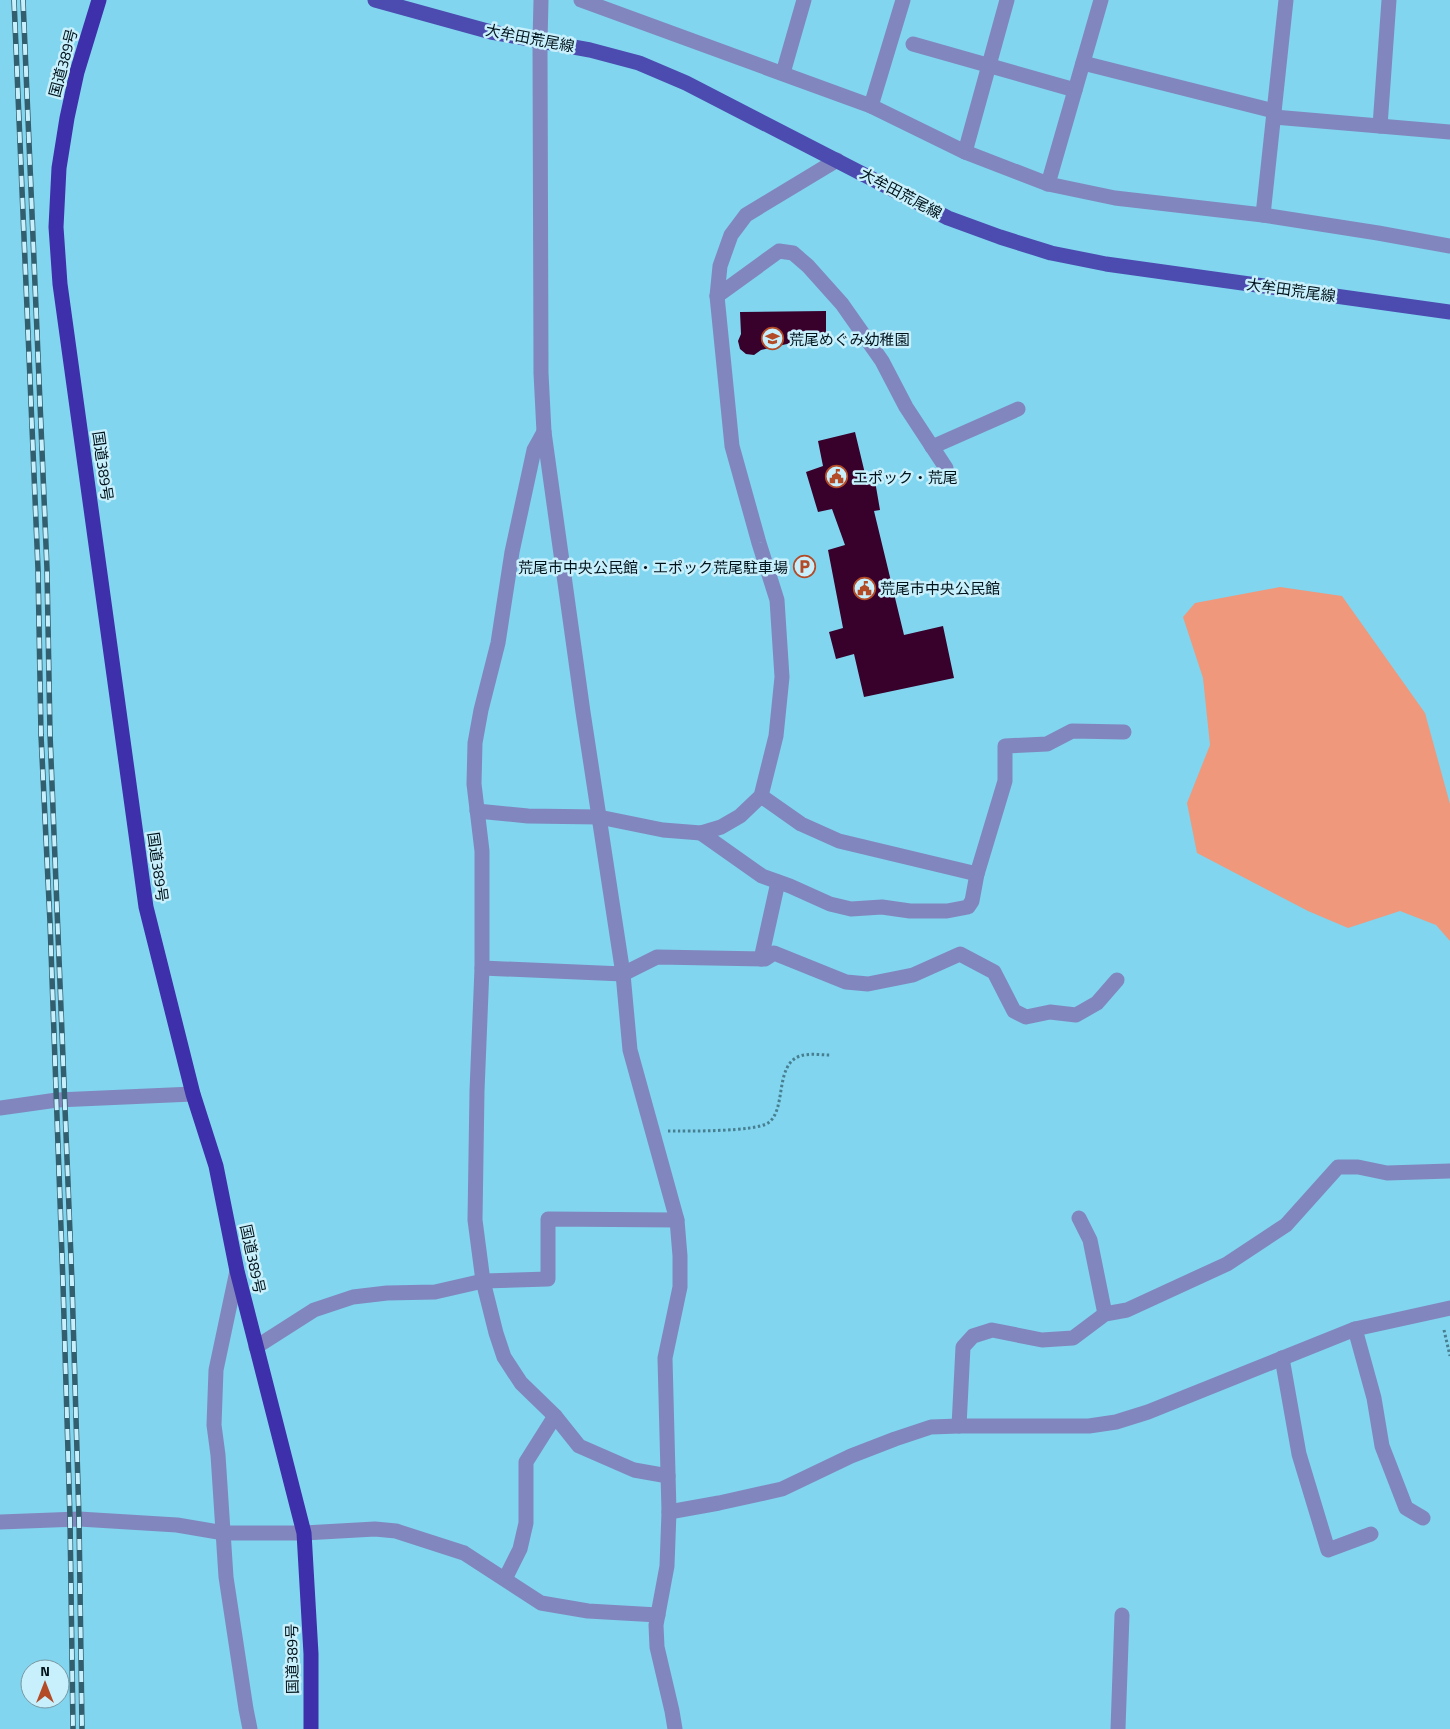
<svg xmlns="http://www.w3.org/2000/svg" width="1450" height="1729" font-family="'Titillium Web','Noto Sans JP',sans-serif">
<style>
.green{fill:#ef987b}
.building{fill:#38012c}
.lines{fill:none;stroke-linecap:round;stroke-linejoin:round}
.path{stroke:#477e90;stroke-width:3;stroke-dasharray:2.5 2.5;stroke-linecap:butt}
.minor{stroke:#8187be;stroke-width:15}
.major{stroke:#4c4bb0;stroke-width:15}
.highway{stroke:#3d30aa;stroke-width:15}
.rail-casing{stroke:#325e6d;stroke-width:5.5}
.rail{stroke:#c8f0fc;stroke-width:4;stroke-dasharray:11;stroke-linecap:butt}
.labels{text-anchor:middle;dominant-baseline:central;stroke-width:5;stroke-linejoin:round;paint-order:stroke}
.street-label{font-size:15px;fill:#00131b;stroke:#c8f0fc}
.poi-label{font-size:15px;fill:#00131b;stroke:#c8f0fc;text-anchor:start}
</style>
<rect width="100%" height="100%" fill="#81d5ef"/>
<polygon class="green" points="1280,587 1342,596 1425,713 1450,804 1450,941 1436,925 1400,911 1348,928 1308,911 1197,853 1187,803 1210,745 1203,678 1183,617 1195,603"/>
<g class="building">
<polygon points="826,311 826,335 761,350 754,355 746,354 740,349 738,341 741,334 740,312"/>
<polygon points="855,432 867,482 875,481 880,510 874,511 904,635 943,626 954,678 864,697 854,654 836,659 829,632 843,628 828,550 845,545 832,509 818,512 806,472 823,466 818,441"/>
</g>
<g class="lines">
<g class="path">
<path d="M668,1131c20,0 86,1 100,-8 19,-13 6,-58 32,-67 9,-3 21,-1 31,-1"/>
<polyline points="1444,1330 1450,1356"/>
</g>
<g class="minor">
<polyline points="541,0 540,42 541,373 544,432 583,712 623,974 630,1050 677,1220 680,1256 680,1287 665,1358 669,1512 667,1566 656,1625 657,1647 672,1711 675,1729"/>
<polyline points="581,0 871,106 965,152 1048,184 1115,198 1263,215 1378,233 1450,246"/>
<polyline points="913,44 1075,90"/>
<polyline points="1083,63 1274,111"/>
<polyline points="783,73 804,0"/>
<polyline points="871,106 903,0"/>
<polyline points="1274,117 1450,132"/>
<polyline points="1380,126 1389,0"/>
<polyline points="965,152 1007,0"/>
<polyline points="1048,184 1101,0"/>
<polyline points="1263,215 1286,0"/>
<polyline points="717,296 779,251 793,253 808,266 842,304 882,361 906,407 946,468"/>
<polyline points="544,432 534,450 512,552 498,643 481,710 475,743 474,784 482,851 482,968 477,1091 475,1220 483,1281 496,1333 504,1357 521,1383 555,1416 579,1446 634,1470 668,1476"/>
<polyline points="932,447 1018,409"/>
<polyline points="761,796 801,824 839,841 977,874"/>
<polyline points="477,811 528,816 599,817 663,830 701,833 721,827 740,816 761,796 776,736 782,677 777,600 759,543 732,446 717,296 720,266 731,235 746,215 837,160"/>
<polyline points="701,833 762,876 790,886 830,904 851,909 882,907 910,911 947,911 968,907 972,901 977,874 1005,781 1005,746 1047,744 1072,731 1124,732"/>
<polyline points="761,959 778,882"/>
<polyline points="482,968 623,974 657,957 765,959 774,953 846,982 868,984 913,975 960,954 994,972 1014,1011 1026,1017 1050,1012 1076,1015 1097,1003 1117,980"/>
<polyline points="0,1108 57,1100 193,1094"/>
<polyline points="1079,1218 1090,1240 1105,1314"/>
<polyline points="237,1271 216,1370 214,1425 218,1455 226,1577 246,1709 250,1729"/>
<polyline points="1355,1329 1374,1398 1382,1446 1406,1508 1423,1518"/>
<polyline points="256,1347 314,1310 353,1297 387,1293 435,1292 483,1281 548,1279 548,1219 677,1220"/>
<polyline points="1282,1358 1299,1454 1328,1550 1371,1534"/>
<polyline points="959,1426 963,1347 973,1336 992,1330 1042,1340 1073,1338 1105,1314 1127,1310 1227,1264 1286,1225 1338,1167 1358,1167 1387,1173 1450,1171"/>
<polyline points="669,1512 719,1503 782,1489 851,1456 895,1439 931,1427 959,1426 1089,1426 1116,1422 1148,1412 1355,1329 1450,1308"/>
<polyline points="0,1522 79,1519 177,1525 224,1533 304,1533 375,1529 396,1531 464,1553 541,1603 588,1611 658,1615"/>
<polyline points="505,1579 520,1549 526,1523 526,1462 555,1416"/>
<polyline points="1118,1729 1122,1615"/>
</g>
<polyline class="major" points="375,0 491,32 590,50 639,63 686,83 948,218 1000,237 1051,253 1106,264 1450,312"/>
<polyline class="highway" points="99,0 77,72 67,118 59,168 56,227 60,284 146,907 193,1094 216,1166 237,1271 304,1533 311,1654 311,1729"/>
<defs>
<g id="rail">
<polyline points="14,0 38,569 41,735 50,922 63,1284 70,1519 73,1729"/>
<polyline points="23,0 47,569 50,734 72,1283 79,1519 82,1729"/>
</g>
</defs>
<use href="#rail" class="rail-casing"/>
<use href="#rail" class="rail"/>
</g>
<defs>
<symbol id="school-ring" viewBox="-11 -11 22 22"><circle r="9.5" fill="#c8f0fc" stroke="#b34b27" stroke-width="1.5"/><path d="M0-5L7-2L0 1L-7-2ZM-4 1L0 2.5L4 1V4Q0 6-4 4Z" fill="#b34b27"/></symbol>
<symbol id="civic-ring" viewBox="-11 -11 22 22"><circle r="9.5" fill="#c8f0fc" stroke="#b34b27" stroke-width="1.5"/><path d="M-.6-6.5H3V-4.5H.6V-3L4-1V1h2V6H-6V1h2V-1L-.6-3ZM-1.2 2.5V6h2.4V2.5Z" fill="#b34b27"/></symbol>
<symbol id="parking-ring" viewBox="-11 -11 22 22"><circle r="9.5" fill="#c8f0fc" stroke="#b34b27" stroke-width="1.5"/><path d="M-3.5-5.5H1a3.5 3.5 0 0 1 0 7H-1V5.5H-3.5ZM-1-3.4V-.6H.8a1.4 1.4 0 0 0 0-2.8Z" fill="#b34b27"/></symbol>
</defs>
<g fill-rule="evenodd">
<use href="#school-ring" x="760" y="326" width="25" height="25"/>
<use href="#civic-ring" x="824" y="464" width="25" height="25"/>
<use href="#parking-ring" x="792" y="554" width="25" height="25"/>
<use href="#civic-ring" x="852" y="576" width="25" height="25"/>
</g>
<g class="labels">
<g class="street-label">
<text transform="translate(530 38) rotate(11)">大牟田荒尾線</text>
<text transform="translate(63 63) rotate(-75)">国道389号</text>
<text transform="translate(901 193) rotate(28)">大牟田荒尾線</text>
<text transform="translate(1291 290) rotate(8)">大牟田荒尾線</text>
<text transform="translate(103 466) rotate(82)">国道389号</text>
<text transform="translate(158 867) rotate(82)">国道389号</text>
<text transform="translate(253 1259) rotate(78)">国道389号</text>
<text transform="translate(292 1659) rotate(-91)">国道389号</text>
</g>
<g class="poi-label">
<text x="789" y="339">荒尾めぐみ幼稚園</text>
<text x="853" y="477">エポック・荒尾</text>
<text x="788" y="567" text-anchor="end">荒尾市中央公民館・エポック荒尾駐車場</text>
<text x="880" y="588">荒尾市中央公民館</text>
</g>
</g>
<g transform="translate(45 1684)"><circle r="24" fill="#c8f0fc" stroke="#7898a2"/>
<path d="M0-4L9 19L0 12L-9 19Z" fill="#b34b27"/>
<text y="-8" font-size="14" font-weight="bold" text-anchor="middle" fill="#00131b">N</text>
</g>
</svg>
